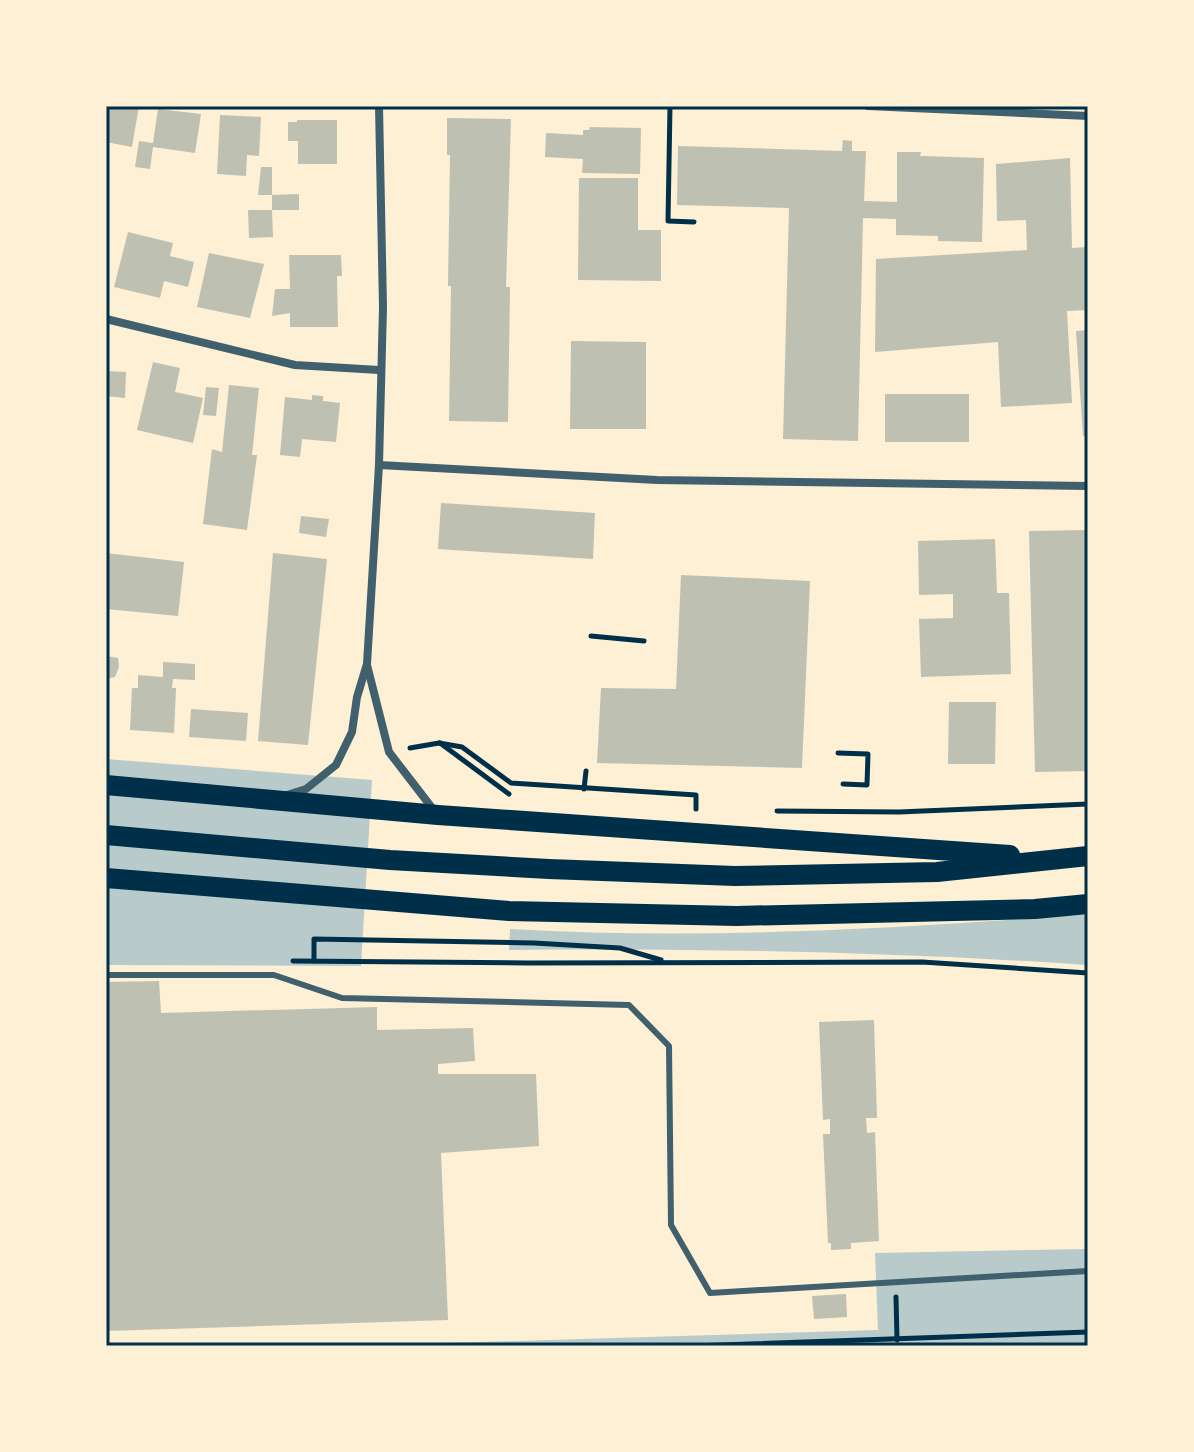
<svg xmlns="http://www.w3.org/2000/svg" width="1194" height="1452" font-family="Helvetica,sans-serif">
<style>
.green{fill:#b9caca}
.building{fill:#bec0b2}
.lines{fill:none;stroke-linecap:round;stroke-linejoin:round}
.path{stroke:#003049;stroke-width:5}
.service{stroke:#3f606c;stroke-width:6}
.minor{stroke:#3f606c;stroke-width:8}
.primary{stroke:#003049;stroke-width:20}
.neatline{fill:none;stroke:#003049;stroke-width:3}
</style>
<rect width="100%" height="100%" fill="#fdf0d5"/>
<g class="green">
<polygon points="106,759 372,780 361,966 106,965"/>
<path d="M1088,914v51c-194,-13 -385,-17 -579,-15l1,-21c192,11 386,0 578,-15z"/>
<polygon points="1088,1249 1088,1346 346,1346 878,1330 875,1253"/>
</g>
<g class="building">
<polygon points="106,106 139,106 132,147 106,142"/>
<polygon points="158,109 201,114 195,153 153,147 150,169 135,167 139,141 153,143"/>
<polygon points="220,115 261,117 259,156 247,155 246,176 217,174"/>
<polygon points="447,118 511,119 506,287 510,287 508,422 449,421 451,286 448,286 450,155 447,155"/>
<polygon points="297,120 337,120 337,164 298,164 298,141 288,141 288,122 297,122"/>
<polygon points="590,127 641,128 640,174 582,173 583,159 545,157 546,133 583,135 583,130 589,130"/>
<polygon points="843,140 852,141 852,151 866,151 864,201 897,202 897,152 921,152 920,156 984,158 982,242 938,241 938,236 896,235 896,219 863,218 858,441 783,439 789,208 677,205 678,146 842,151"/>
<polygon points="1070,158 1072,248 1088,247 1088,310 1067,311 1072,403 1001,407 998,342 875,352 876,259 1027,250 1026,220 997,221 996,164"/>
<polygon points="261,167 272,167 272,195 258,195"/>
<polygon points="579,178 638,178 638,230 661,230 661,281 578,280"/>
<polygon points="299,194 299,210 272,210 272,195"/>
<polygon points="248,210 272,210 273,237 249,238"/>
<polygon points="128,232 173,243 170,256 194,262 188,287 164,281 160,298 114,287"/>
<polygon points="209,253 264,264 250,318 197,307"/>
<polygon points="289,255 341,255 342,276 337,276 338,327 290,327 290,313 272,316 275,289 290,289"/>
<polygon points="1088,330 1088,436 1083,436 1076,331"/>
<polygon points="571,341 646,342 646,429 570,429"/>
<polygon points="153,362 180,368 175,392 203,398 193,443 137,430"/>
<polygon points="106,371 126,372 125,398 106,396"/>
<polygon points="229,385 259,388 252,455 257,455 247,530 203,524 212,449 222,452"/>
<polygon points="206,387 219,388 216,416 203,415"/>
<rect x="885" y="394" width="84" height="48"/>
<polygon points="312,395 323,396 323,401 340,403 336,442 302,439 300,457 280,455 285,397 312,400"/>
<polygon points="441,503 595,513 593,559 438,549"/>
<polygon points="301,516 329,519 326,537 299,533"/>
<polygon points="1088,530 1088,771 1035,772 1029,531"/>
<polygon points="995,539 997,593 1009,593 1011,674 921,677 919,619 953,618 953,594 919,595 918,541"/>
<polygon points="106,553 184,562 178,616 106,609"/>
<polygon points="273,553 327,559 308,745 258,741"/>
<polygon points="681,575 810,581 802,768 597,763 601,688 676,689"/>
<polygon points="106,656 118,658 119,667 115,677 106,679"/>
<polygon points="163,662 195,664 195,680 173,679 172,688 176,688 174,733 130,730 132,688 138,688 138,675 163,677"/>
<polygon points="949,702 996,702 995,764 948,764"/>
<polygon points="191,709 248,713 246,741 189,737"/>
<polygon points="159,981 161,1013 377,1007 377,1030 473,1028 475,1061 438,1064 438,1074 536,1074 539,1146 441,1153 448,1320 106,1331 106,982"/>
<polygon points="874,1020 877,1118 866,1118 867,1133 875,1132 879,1241 851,1243 851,1249 831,1250 831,1243 828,1243 823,1134 830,1134 830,1119 823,1120 819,1022"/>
<polygon points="846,1294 847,1317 814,1319 812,1296"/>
</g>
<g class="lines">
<g class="path">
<polyline points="670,106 668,221 694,222"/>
<polyline points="591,636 644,641"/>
<polyline points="440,743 509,794"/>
<polyline points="410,748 439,743 462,747 511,783 696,795 696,809"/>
<polyline points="838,753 868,754 867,785 843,784"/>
<polyline points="584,789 586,771"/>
<polyline points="777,811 899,812 1088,804"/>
<polyline points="293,961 528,963 922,962 1088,973"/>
<polyline points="314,961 314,939 534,943 620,948 661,960"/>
<polyline points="896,1297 897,1340"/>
<polyline points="693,1346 1088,1332"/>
</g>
<polyline class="service" points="106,975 274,975 342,998 629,1005 669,1046 671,1225 710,1293 1088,1271"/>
<g class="minor">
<polyline points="868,106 1088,116"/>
<polyline points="106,319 295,365 379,370"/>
<polyline points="379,465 657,480 1088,486"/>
<polyline points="367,665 389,752 436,813"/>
<polyline points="287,795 306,789 336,765 352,732 357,697 367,664 379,465 383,307 379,106"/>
</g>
<g class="primary">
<polyline points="106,785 438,815 1010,855"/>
<polyline points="106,835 390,860 549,869 735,876 937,872 1088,856"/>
<polyline points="106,878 509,911 737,916 1035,909 1088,904"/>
</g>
</g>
<rect width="1194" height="1452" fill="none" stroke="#fdf0d5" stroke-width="216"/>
<rect x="108" y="108" width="978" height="1236" class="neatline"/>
</svg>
